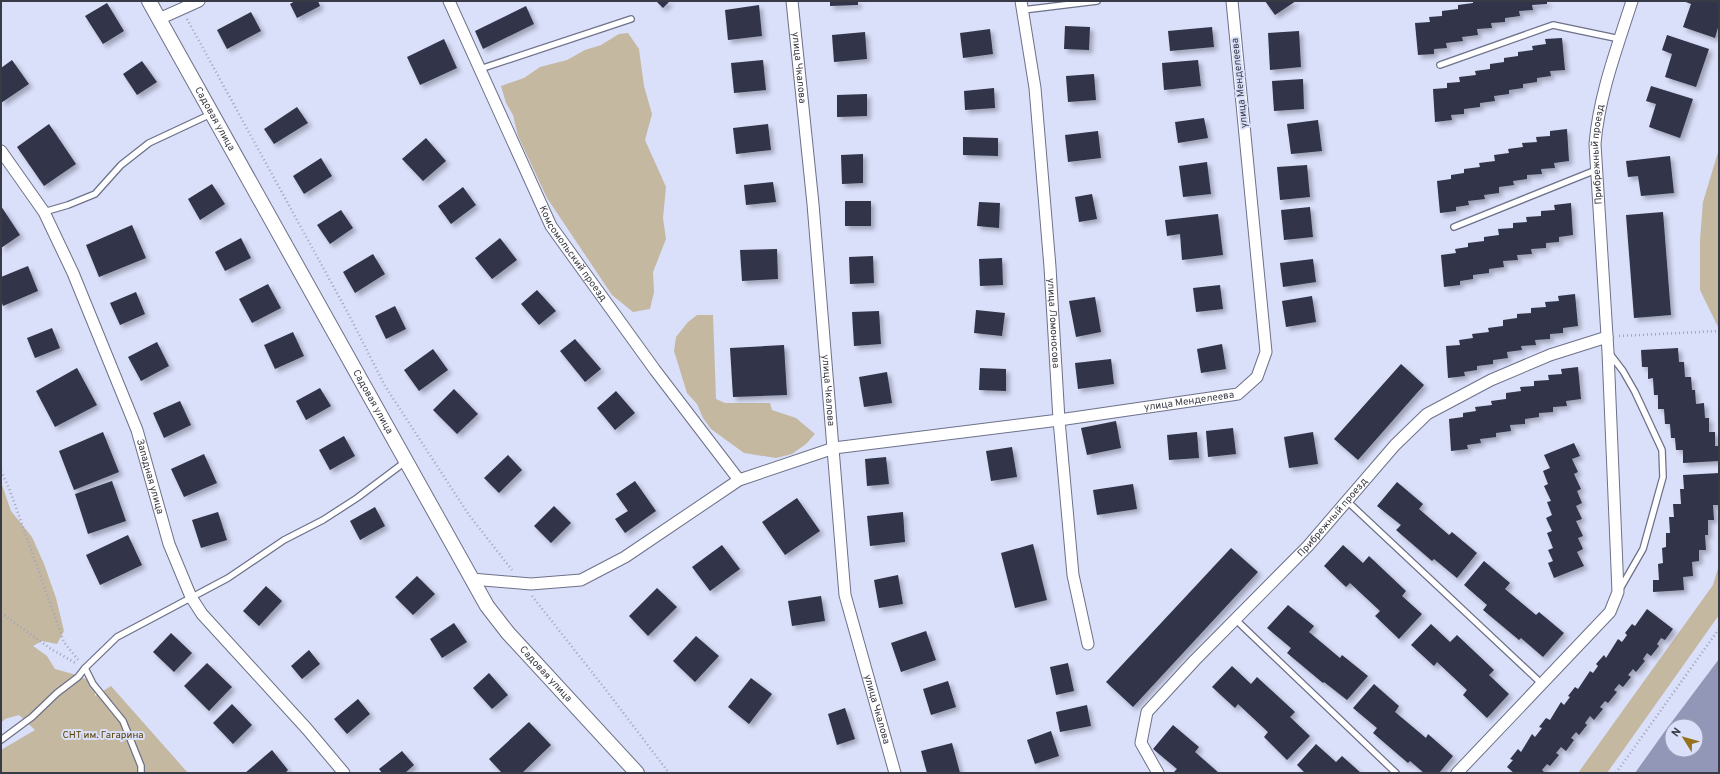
<svg xmlns="http://www.w3.org/2000/svg" width="1720" height="774" font-family="Overpass,sans-serif">
<style>
.green{fill:#c5b8a0}
.water{fill:#9297b8;fill-rule:evenodd}
.building{fill:#303448;filter:url(#shadow)}
.lines{fill:none;stroke-linecap:round;stroke-linejoin:round}
.service-casing{stroke:#6d7189;stroke-width:8}
.minor-casing{stroke:#6d7189;stroke-width:13}
.tertiary-casing{stroke:#6d7189;stroke-width:16}
.path{stroke:#a0a4b9;stroke-width:2.5;stroke-dasharray:1 3;stroke-linecap:butt}
.service{stroke:#fff;stroke-width:5.5}
.minor{stroke:#fff;stroke-width:11}
.tertiary{stroke:#fff;stroke-width:14}
.labels{text-anchor:middle;dominant-baseline:central;stroke-width:4;stroke-linejoin:round;paint-order:stroke}
.street-label{font-size:10px;fill:#383a45;stroke:#dadffa}
.park-label{font-size:10px;fill:#573f00;stroke:#dadffa}
</style>
<defs>
<filter id="shadow"><feDropShadow dx="3.5" dy="3.5" stdDeviation="2" flood-color="#0004"/></filter>
</defs>
<rect width="100%" height="100%" fill="#dadffa"/>
<g class="green">
<polygon points="628,33 639,49 644,86 652,114 645,140 666,187 663,218 666,239 653,272 654,292 650,309 633,312 612,295 547,198 518,136 513,115 506,103 501,86 524,78 540,67 567,60 585,50 601,45 619,34"/>
<polygon points="1719,149 1719,329 1700,290 1700,240 1703,202"/>
<polygon points="697,315 713,315 716,399 725,403 770,403 772,410 796,418 815,434 806,444 792,454 776,458 744,453 711,429 703,418 697,404 687,393 674,351 676,337 688,322"/>
<polygon points="1,482 11,511 32,537 44,564 56,598 64,631 57,644 42,641 33,646 47,656 55,669 80,676 95,684 95,696 111,686 188,773 1,773 1,750 35,730 19,715 5,719 1,723"/>
<polygon points="1719,565 1719,615 1607,773 1578,773 1713,585"/>
</g>
<path class="water" d="M1719,659v114h-84l30,-42zM1672,726h24v24h-24z"/>
<g class="building">
<polygon points="295,1 318,1 320,6 297,18 290,4"/>
<polygon points="656,1 670,1 663,8"/>
<polygon points="830,1 858,1 858,5 830,6"/>
<polygon points="1265,1 1296,1 1275,15"/>
<polygon points="1473,1 1547,1 1547,4 1532,5 1533,10 1519,11 1520,16 1505,18 1505,22 1491,23 1492,28 1477,29 1478,35 1462,37 1463,41 1446,43 1447,48 1434,49 1434,54 1418,55 1415,23 1430,22 1429,17 1442,16 1442,11 1458,9 1458,5 1473,3"/>
<polygon points="1683,1 1719,1 1719,24 1715,38 1683,27 1691,4"/>
<polygon points="107,3 124,31 103,44 85,16"/>
<polygon points="759,5 762,36 728,40 725,10"/>
<polygon points="526,6 534,24 483,49 475,31"/>
<polygon points="251,12 261,31 227,49 217,30"/>
<polygon points="1065,26 1090,27 1089,50 1064,49"/>
<polygon points="1212,27 1214,47 1170,51 1168,31"/>
<polygon points="990,29 993,54 963,58 960,33"/>
<polygon points="1299,31 1301,67 1270,70 1268,33"/>
<polygon points="865,32 867,59 834,62 832,35"/>
<polygon points="1667,35 1709,49 1696,87 1665,77 1672,54 1662,50"/>
<polygon points="1562,38 1565,70 1550,71 1551,76 1537,78 1537,82 1523,84 1523,88 1509,90 1509,94 1494,96 1495,101 1480,103 1480,107 1464,109 1464,114 1451,115 1452,120 1435,122 1433,89 1447,88 1447,83 1460,82 1459,77 1476,75 1475,71 1490,69 1490,64 1504,62 1504,58 1518,56 1518,52 1533,50 1532,46 1546,44 1545,39"/>
<polygon points="444,39 457,68 420,85 407,57"/>
<polygon points="12,60 29,84 1,103 1,68"/>
<polygon points="763,60 766,90 734,93 731,63"/>
<polygon points="1198,60 1201,86 1164,90 1162,63"/>
<polygon points="142,61 157,82 137,95 123,74"/>
<polygon points="1094,74 1096,100 1068,102 1066,76"/>
<polygon points="1303,79 1304,109 1274,111 1272,81"/>
<polygon points="1651,86 1693,99 1680,138 1649,127 1656,104 1646,101"/>
<polygon points="994,88 995,108 965,110 964,91"/>
<polygon points="867,94 867,116 837,117 837,95"/>
<polygon points="297,107 308,123 274,144 264,129"/>
<polygon points="1204,118 1208,138 1178,143 1175,122"/>
<polygon points="1318,120 1322,151 1291,154 1287,124"/>
<polygon points="49,124 76,164 44,186 17,147"/>
<polygon points="768,124 771,150 736,154 733,128"/>
<polygon points="1567,129 1569,161 1554,163 1555,168 1541,169 1542,174 1527,175 1527,179 1513,181 1514,185 1499,187 1499,193 1484,195 1485,199 1468,201 1469,205 1456,207 1456,211 1440,213 1437,181 1451,179 1451,175 1464,173 1464,169 1480,167 1479,163 1495,161 1494,155 1509,153 1508,149 1523,147 1522,143 1537,142 1536,137 1550,136 1550,131"/>
<polygon points="1098,131 1101,158 1068,162 1065,135"/>
<polygon points="963,137 998,138 998,156 963,155"/>
<polygon points="426,138 446,161 423,181 402,159"/>
<polygon points="863,154 863,183 842,184 841,155"/>
<polygon points="1670,156 1674,193 1641,196 1638,176 1628,177 1626,161"/>
<polygon points="321,158 332,176 304,194 293,176"/>
<polygon points="1207,162 1211,194 1183,197 1179,166"/>
<polygon points="1307,165 1310,197 1280,200 1277,167"/>
<polygon points="773,182 776,202 746,205 744,185"/>
<polygon points="212,184 225,204 200,220 188,199"/>
<polygon points="463,187 476,205 451,224 438,206"/>
<polygon points="1092,194 1097,219 1079,222 1075,197"/>
<rect x="845" y="201" width="26" height="25"/>
<polygon points="979,202 1000,203 999,228 977,226"/>
<polygon points="1571,203 1573,235 1559,237 1559,242 1546,243 1546,248 1531,249 1532,254 1517,255 1518,260 1503,261 1504,267 1489,269 1489,273 1473,275 1473,279 1460,281 1460,285 1444,287 1441,255 1456,253 1455,249 1468,247 1468,243 1484,241 1484,237 1499,235 1498,229 1513,228 1513,223 1527,222 1526,217 1541,216 1541,211 1555,210 1554,205"/>
<polygon points="1,206 20,235 1,248"/>
<polygon points="1310,207 1313,237 1284,240 1281,210"/>
<polygon points="341,210 353,228 330,244 317,225"/>
<polygon points="1663,212 1671,315 1634,318 1626,215"/>
<polygon points="1218,214 1223,255 1182,260 1180,234 1167,236 1165,220"/>
<polygon points="132,225 146,258 99,277 86,245"/>
<polygon points="241,238 251,258 225,271 215,252"/>
<polygon points="500,238 517,260 492,279 475,258"/>
<polygon points="777,249 778,279 742,281 740,250"/>
<polygon points="373,254 385,274 355,293 343,272"/>
<polygon points="873,256 874,283 850,284 849,257"/>
<polygon points="1002,258 1003,285 980,286 979,259"/>
<polygon points="1313,259 1316,282 1283,287 1280,263"/>
<polygon points="28,266 38,291 3,306 1,300 1,277"/>
<polygon points="268,284 281,308 252,323 239,299"/>
<polygon points="1220,285 1223,309 1196,312 1193,288"/>
<polygon points="537,290 556,311 539,325 521,304"/>
<polygon points="136,292 145,314 120,325 110,303"/>
<polygon points="1575,294 1578,326 1563,328 1563,333 1550,334 1550,339 1535,340 1536,345 1521,346 1522,350 1507,352 1508,358 1493,360 1493,364 1477,366 1477,370 1464,372 1465,376 1448,378 1446,346 1460,345 1459,340 1473,338 1472,334 1489,332 1488,328 1503,326 1503,320 1517,318 1517,314 1531,313 1531,308 1546,307 1545,302 1559,301 1558,296"/>
<polygon points="1312,296 1316,322 1286,327 1282,301"/>
<polygon points="1095,297 1101,332 1076,337 1069,301"/>
<polygon points="395,306 406,329 386,339 375,316"/>
<polygon points="976,310 1005,313 1002,336 974,333"/>
<polygon points="879,311 881,344 854,346 852,312"/>
<polygon points="52,328 60,348 35,358 27,338"/>
<polygon points="293,332 304,356 275,369 264,345"/>
<polygon points="575,339 601,369 585,382 560,351"/>
<polygon points="157,342 169,366 141,381 128,357"/>
<polygon points="1222,344 1226,369 1201,373 1197,349"/>
<polygon points="784,345 787,395 733,397 730,348"/>
<polygon points="1678,348 1679,362 1684,362 1685,377 1691,377 1692,390 1695,390 1696,404 1704,403 1705,418 1709,418 1709,432 1715,432 1715,446 1719,446 1719,461 1683,463 1683,450 1676,450 1675,438 1671,438 1670,424 1665,424 1664,409 1658,409 1658,395 1654,395 1653,378 1648,379 1648,367 1642,367 1641,350"/>
<polygon points="433,349 448,370 419,391 404,370"/>
<polygon points="1111,359 1114,384 1078,389 1075,363"/>
<polygon points="1401,364 1424,385 1358,460 1334,439"/>
<polygon points="1578,367 1581,399 1566,401 1567,406 1553,407 1553,412 1539,413 1539,417 1525,419 1525,424 1510,425 1511,431 1496,433 1496,437 1480,439 1481,443 1467,445 1468,449 1451,451 1449,419 1463,417 1463,413 1476,411 1475,407 1492,405 1491,401 1506,399 1506,393 1521,391 1520,387 1534,386 1534,381 1549,380 1548,375 1562,374 1561,369"/>
<polygon points="77,368 97,405 55,427 36,391"/>
<polygon points="980,368 1006,369 1006,391 979,390"/>
<polygon points="887,372 892,403 864,407 859,377"/>
<polygon points="320,388 331,406 306,420 296,401"/>
<polygon points="454,389 478,414 457,434 433,410"/>
<polygon points="616,391 635,413 615,430 597,408"/>
<polygon points="180,401 191,425 164,438 153,413"/>
<polygon points="1116,421 1121,448 1087,455 1081,428"/>
<polygon points="1233,428 1236,454 1208,457 1206,431"/>
<polygon points="103,432 119,472 74,490 59,451"/>
<polygon points="1197,432 1199,458 1169,460 1167,435"/>
<polygon points="1313,432 1318,464 1289,468 1284,437"/>
<polygon points="344,436 355,456 330,470 319,450"/>
<polygon points="1574,443 1580,456 1572,459 1578,472 1574,474 1581,489 1577,491 1582,503 1576,506 1582,519 1576,521 1583,536 1578,538 1583,549 1577,552 1584,566 1554,578 1548,563 1553,561 1548,550 1553,548 1547,533 1552,531 1546,518 1552,515 1547,502 1551,501 1544,486 1548,484 1543,471 1550,468 1544,455"/>
<polygon points="1012,447 1017,477 991,481 986,451"/>
<polygon points="204,454 217,483 184,497 171,469"/>
<polygon points="508,455 522,470 499,493 484,478"/>
<polygon points="886,457 889,484 867,486 865,459"/>
<polygon points="1719,473 1719,505 1713,505 1714,520 1708,520 1708,535 1705,535 1706,550 1699,550 1699,561 1692,562 1693,576 1683,577 1684,590 1653,592 1653,580 1659,580 1658,564 1663,563 1662,548 1666,547 1666,533 1670,533 1669,517 1674,517 1673,504 1681,504 1680,489 1684,489 1683,475"/>
<polygon points="112,481 126,521 88,534 75,494"/>
<polygon points="635,481 656,511 625,533 615,519 628,511 616,494"/>
<polygon points="1397,482 1423,504 1419,509 1449,535 1452,532 1477,553 1457,578 1434,559 1432,561 1396,530 1401,525 1377,506"/>
<polygon points="1133,484 1137,509 1097,515 1093,490"/>
<polygon points="797,498 820,531 785,555 762,522"/>
<polygon points="554,506 571,523 551,543 534,526"/>
<polygon points="375,507 385,526 360,540 350,521"/>
<polygon points="218,512 227,540 201,548 192,520"/>
<polygon points="903,512 905,542 870,546 867,516"/>
<polygon points="128,535 142,565 100,585 86,555"/>
<polygon points="1033,544 1047,600 1015,608 1001,553"/>
<polygon points="722,545 740,569 710,591 692,567"/>
<polygon points="1343,545 1363,563 1369,556 1406,591 1402,596 1422,614 1399,639 1375,616 1380,611 1350,583 1346,587 1324,566"/>
<polygon points="1231,548 1258,572 1133,707 1106,682"/>
<polygon points="1484,561 1510,583 1505,589 1536,615 1539,612 1564,633 1543,657 1521,638 1519,640 1483,610 1487,605 1464,585"/>
<polygon points="898,575 903,604 879,608 874,580"/>
<polygon points="417,576 435,594 413,615 395,597"/>
<polygon points="266,586 282,601 259,626 243,611"/>
<polygon points="657,588 677,607 648,636 629,616"/>
<polygon points="821,596 825,621 792,626 788,601"/>
<polygon points="1288,605 1314,626 1309,632 1340,658 1342,655 1368,676 1347,700 1324,682 1323,683 1287,653 1291,648 1267,628"/>
<polygon points="1647,609 1673,629 1665,640 1661,638 1657,644 1659,646 1651,656 1647,653 1643,659 1645,661 1636,672 1633,669 1628,675 1631,677 1623,687 1619,684 1614,690 1617,692 1608,703 1605,701 1600,707 1603,709 1594,720 1590,716 1585,723 1587,725 1579,735 1576,732 1571,738 1574,740 1566,751 1561,747 1556,753 1559,755 1550,766 1547,764 1542,770 1545,773 1514,773 1507,767 1513,760 1510,759 1518,749 1521,752 1532,734 1535,737 1542,728 1539,727 1546,718 1550,720 1561,702 1564,705 1570,697 1568,696 1575,687 1578,689 1590,671 1593,673 1598,666 1596,664 1604,655 1606,658 1618,639 1622,642 1627,635 1625,633 1632,624 1635,626"/>
<polygon points="454,623 467,642 442,658 430,639"/>
<polygon points="1431,624 1450,642 1457,635 1494,670 1489,675 1509,694 1487,718 1463,695 1467,690 1437,662 1434,666 1411,645"/>
<polygon points="926,631 936,660 901,672 891,643"/>
<polygon points="171,633 192,653 174,672 153,652"/>
<polygon points="696,636 719,656 695,682 673,661"/>
<polygon points="309,650 320,664 302,679 291,666"/>
<polygon points="207,663 232,687 209,711 184,686"/>
<polygon points="1068,663 1074,691 1056,695 1050,667"/>
<polygon points="1232,666 1251,684 1257,677 1295,712 1290,717 1310,736 1287,760 1264,737 1268,732 1238,704 1235,708 1212,687"/>
<polygon points="489,673 508,695 492,709 473,688"/>
<polygon points="751,678 772,694 749,724 728,707"/>
<polygon points="948,681 956,707 931,715 923,689"/>
<polygon points="1374,684 1399,706 1395,712 1426,738 1428,734 1453,756 1439,773 1424,773 1410,761 1408,763 1373,733 1377,728 1353,708"/>
<polygon points="358,699 370,714 347,734 334,719"/>
<polygon points="232,704 252,725 233,744 213,723"/>
<polygon points="1087,705 1091,726 1060,732 1056,712"/>
<polygon points="845,708 855,739 837,745 828,714"/>
<polygon points="529,722 551,745 522,773 502,773 489,759"/>
<polygon points="1173,725 1199,747 1195,752 1219,773 1173,773 1177,769 1153,749"/>
<polygon points="1051,731 1059,756 1035,764 1027,740"/>
<polygon points="952,743 960,773 927,773 921,751"/>
<polygon points="1316,744 1336,762 1342,756 1361,773 1305,773 1297,765"/>
<polygon points="272,750 288,770 285,773 245,773"/>
<polygon points="402,751 414,765 405,773 382,773 379,769"/>
</g>
<g class="lines">
<defs>
<g id="service">
<polyline points="1023,10 1097,1"/>
<polyline points="1440,65 1553,25 1620,39"/>
<polyline points="480,69 631,19"/>
<polyline points="44,212 68,205 95,194 121,165 149,143 211,114"/>
<polyline points="1454,227 1596,170"/>
<polyline points="1610,354 1623,371 1635,392 1662,450 1663,477 1643,549 1620,589"/>
<polyline points="1347,501 1542,684"/>
<polyline points="1235,619 1396,773"/>
<polyline points="85,668 93,684 123,721 141,766 141,773"/>
<polyline points="1,740 32,717 57,693 78,677 85,668 117,637 228,578 284,540 323,520 357,498 405,462"/>
</g>
<g id="minor">
<path id="s1" d="M449,1l102,225 104,144 84,110"/>
<path id="s2" d="M792,1l21,203 32,391 50,178"/>
<path id="s3" d="M1021,1l14,87 15,179 9,153 14,155 15,69"/>
<polyline points="159,19 199,1"/>
<path id="s4" d="M1,151l43,61 29,61 64,157 32,114 22,53 11,17 105,115 37,44"/>
<path id="s5" d="M471,579l60,5 50,-4 44,-23 114,-77 95,-32 225,-28 179,-26 19,-17 9,-25 -34,-351"/>
<path id="s6" d="M1158,773l-17,-30 6,-31 48,-52 113,-114 87,-101 32,-31 64,-34 59,-25 57,-18"/>
<path id="s7" d="M1457,773l153,-161 8,-20 -10,-240 -13,-208c4,-49 22,-96 37,-143"/>
</g>
<g id="tertiary">
<path id="s8" d="M149,1l338,605 21,27 129,140"/>
</g>
</defs>
<use href="#service" class="service-casing"/>
<use href="#minor" class="minor-casing"/>
<use href="#tertiary" class="tertiary-casing"/>
<g class="path">
<polyline points="187,19 349,315 385,386 469,515 512,570"/>
<polyline points="1619,336 1719,331"/>
<polyline points="1,471 9,488 64,642 79,661"/>
<polyline points="532,596 606,690 669,773"/>
<polyline points="1,613 51,649 77,664"/>
<polyline points="1616,773 1719,629"/>
</g>
<use href="#service" class="service"/>
<use href="#minor" class="minor"/>
<use href="#tertiary" class="tertiary"/>
</g>
<g class="labels">
<g class="street-label">
<text stroke="none"><textPath href="#s2" startOffset="67">улица Чкалова</textPath></text>
<text transform="translate(1240 83) rotate(-96)">улица Менделеева</text>
<text stroke="none"><textPath href="#s8" startOffset="135">Садовая улица</textPath></text>
<text stroke="none"><textPath href="#s7" startOffset="682">Прибрежный проезд</textPath></text>
<text stroke="none"><textPath href="#s1" startOffset="282">Комсомольский проезд</textPath></text>
<text stroke="none"><textPath href="#s3" startOffset="324">улица Ломоносова</textPath></text>
<text stroke="none"><textPath href="#s2" startOffset="391">улица Чкалова</textPath></text>
<text stroke="none"><textPath href="#s5" startOffset="756">улица Менделеева</textPath></text>
<text stroke="none"><textPath href="#s8" startOffset="459">Садовая улица</textPath></text>
<text stroke="none"><textPath href="#s4" startOffset="360">Западная улица</textPath></text>
<text stroke="none"><textPath href="#s6" startOffset="335">Прибрежный проезд</textPath></text>
<text stroke="none"><textPath href="#s8" startOffset="783">Садовая улица</textPath></text>
<text stroke="none"><textPath href="#s2" startOffset="715">улица Чкалова</textPath></text>
</g>
<g class="park-label">
<text x="103" y="735">СНТ им. Гагарина</text>
</g>
</g>
<rect width="1720" height="774" fill="none" stroke="#383a45" stroke-width="4"/>
<g transform="translate(1684 738) rotate(307)"><circle r="19" fill="#dadffa" stroke="#999db2"/>
<path d="M0-3L7 15L0 10L-7 15Z" fill="#97721c"/>
<text y="-6" font-size="11" font-weight="bold" text-anchor="middle" fill="#383a45">N</text>
</g>
</svg>
